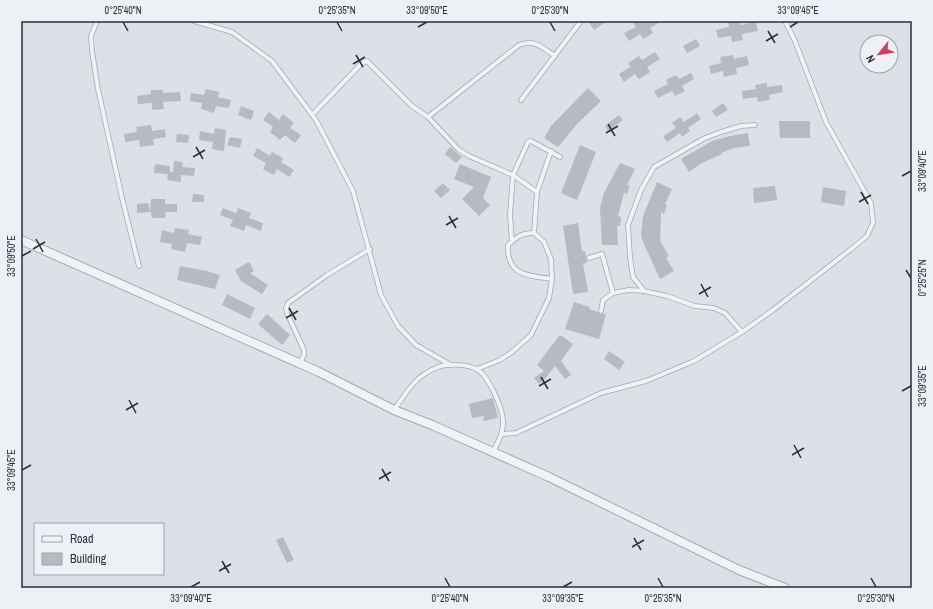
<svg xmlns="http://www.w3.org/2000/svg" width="933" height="609" font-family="'Archivo Narrow',sans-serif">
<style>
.building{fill:#b5bac3}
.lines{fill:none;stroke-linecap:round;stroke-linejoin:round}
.lane-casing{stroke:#a3a8b0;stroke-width:5.5}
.street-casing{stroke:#a3a8b0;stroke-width:10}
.lane{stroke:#f0f2f5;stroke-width:4}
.street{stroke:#f0f2f5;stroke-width:8}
.ticks{fill:none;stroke:#272f3c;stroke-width:1.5}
.neatline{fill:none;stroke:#272f3c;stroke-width:1.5}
.ticks-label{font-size:10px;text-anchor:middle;fill:#272f3c}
</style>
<rect width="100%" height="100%" fill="#dde1e7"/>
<g class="building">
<polygon points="588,21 607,21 594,30"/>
<polygon points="632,21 661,21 650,28 653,33 643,39 640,34 629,41 624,33 636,27"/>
<polygon points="739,21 740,25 756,22 758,31 742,34 743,40 732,42 731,36 718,38 716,30 729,27 728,22"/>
<polygon points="696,39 700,46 687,53 683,46"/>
<polygon points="655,52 660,59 647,67 650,72 639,79 635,74 624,82 619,74 630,67 628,63 639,56 642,60"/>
<polygon points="733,55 734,59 747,56 749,65 736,68 737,74 724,77 723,71 711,74 709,66 721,63 720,57"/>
<polygon points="691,73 694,79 682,86 685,91 675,96 672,91 658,98 654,91 668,84 666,80 676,75 679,79"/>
<polygon points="767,83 767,87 782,85 783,92 769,95 770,100 758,102 757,97 743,99 742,91 756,89 755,85"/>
<polygon points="588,88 601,101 577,124 558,147 544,138 551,126"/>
<polygon points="206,89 219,92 218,97 231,100 229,108 216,106 214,113 201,109 202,103 190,101 191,93 204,95"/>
<polygon points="151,90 163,90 163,93 180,92 181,101 163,102 164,109 152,110 152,103 138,104 137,96 151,94"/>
<polygon points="723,103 728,110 716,117 712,111"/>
<polygon points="241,106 254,111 251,120 238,115"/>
<polygon points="269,112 279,120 283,114 294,123 290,128 301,135 295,143 285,135 280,140 270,132 273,127 263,120"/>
<polygon points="697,113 701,119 688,128 690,131 682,137 680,133 667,142 663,136 676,128 672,123 680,117 684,122"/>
<polygon points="619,115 623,120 608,131 605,126"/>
<polygon points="779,121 810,121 810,138 780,138"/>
<polygon points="151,125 152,131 165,129 166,137 153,139 154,145 140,147 139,140 125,142 124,134 137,132 136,127"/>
<polygon points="215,128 226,130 224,151 212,149 213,142 199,140 200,131 214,134"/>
<polygon points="748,133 750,146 734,148 721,153 722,154 700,164 689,172 681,159 712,141 730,136"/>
<polygon points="177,134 189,135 188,143 176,142"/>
<polygon points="230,137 242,139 240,148 227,145"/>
<polygon points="580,145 596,152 577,200 561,193"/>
<polygon points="450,147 462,157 456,163 445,154"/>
<polygon points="257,148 270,156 272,152 283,158 281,162 294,170 289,177 277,169 274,175 263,169 266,163 253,156"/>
<polygon points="174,161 183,162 182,167 195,168 194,176 181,175 181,182 167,180 168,174 154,173 155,164 170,166 170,172 173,172"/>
<polygon points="620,163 635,169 627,185 630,186 627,194 624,193 618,216 621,217 620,226 617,226 618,245 602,245 600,208 604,193"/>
<polygon points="460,164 491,177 483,198 490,205 479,216 462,199 474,187 454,179"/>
<polygon points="657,182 672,189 665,204 667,205 664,214 661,212 660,241 669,256 666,258 674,271 660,279 643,242 641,235 643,216"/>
<polygon points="443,183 450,190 441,198 434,191"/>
<polygon points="775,186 777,200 754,203 753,188"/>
<polygon points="823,187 846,191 844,206 821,202"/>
<polygon points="193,194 204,195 204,202 192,202"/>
<polygon points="151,199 165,199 165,204 177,204 177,212 166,212 165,218 152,218 151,212 150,212"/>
<polygon points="148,203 150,212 137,213 137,204"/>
<polygon points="223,208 236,213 238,208 251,213 249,218 263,223 261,231 246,225 244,231 230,226 233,220 220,215"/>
<polygon points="578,223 582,251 585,251 587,263 583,263 588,292 573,294 563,226"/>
<polygon points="175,228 189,230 188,234 202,237 200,245 187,243 185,252 171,249 172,244 160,242 162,230 174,233"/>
<polygon points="249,262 254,271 250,273 268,285 262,294 241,281 235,270"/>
<polygon points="180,266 207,271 220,275 215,289 177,280"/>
<polygon points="227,294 255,308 250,319 222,305"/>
<polygon points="574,302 590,307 589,309 598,312 600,314 606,314 599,339 565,329"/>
<polygon points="267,314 290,335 282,345 258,324"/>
<polygon points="559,336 562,336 573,344 561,361 571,375 565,379 555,366 544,380 539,384 534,378 544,371 537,365"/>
<polygon points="609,351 625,362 619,370 604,359"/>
<polygon points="493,398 498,418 483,421 484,416 472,418 469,404"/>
<polygon points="283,537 294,560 287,563 276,540"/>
</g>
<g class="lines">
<defs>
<g id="lane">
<polyline points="97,21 91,36 92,51 98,89 122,198 139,266"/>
<polyline points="194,21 232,32 272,61 316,120 353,191 381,295 398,326 416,345 449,364"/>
<polyline points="521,100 581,21"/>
<polyline points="312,115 361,64 364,62 367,61 412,106 428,117 458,149 469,156 513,175 537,192"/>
<path d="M428,117l91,-72c16,-6 22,2 36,11"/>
<polyline points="534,233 537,192 551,151"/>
<polyline points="512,242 510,215 513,175 528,142 531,141 560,157"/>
<polyline points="589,258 602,254 613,293"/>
<polyline points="644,291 633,277 630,257 628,225 641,190 654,167 705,138 721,132 741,126 755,125"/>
<polyline points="742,332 773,310 850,250 867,236 873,223 871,203 826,122 795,41 785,21"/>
<polyline points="300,363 304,355 304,350 287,313 286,308 288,303 327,275 370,249"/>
<path d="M477,369l23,-9 12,-8 19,-17 18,-37 3,-19 -1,-20 -7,-17 -10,-9c-12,0 -18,4 -26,12 -2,30 20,31 44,34"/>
<path d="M394,410c12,-17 21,-34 42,-42 10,-5 33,-4 42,2 11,7 24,37 25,50 1,12 -5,22 -10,32"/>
<polyline points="502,434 516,433 601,393 646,381 694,361 742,332 725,313 714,308 695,306 667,296 644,291 629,290 613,293 603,300 601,311"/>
</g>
<polyline id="street" points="21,240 319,372 394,410 432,425 549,477 739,570 785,588"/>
</defs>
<use href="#lane" class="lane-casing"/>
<use href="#street" class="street-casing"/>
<use href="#lane" class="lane"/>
<use href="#street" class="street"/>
</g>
<path class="ticks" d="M123,22l5,9M337,22l5,9M550,22l5,9M418,27l9,-5M790,27l8,-5M768,31l7,12M766,41l12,-7M356,55l7,12M353,64l12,-7M608,124l7,12M606,133l12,-7M196,147l7,12M193,157l12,-7M902,176l9,-5M861,192l7,12M859,202l12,-7M449,216l7,12M446,225l12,-7M36,239l7,13M33,249l12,-7M22,256l9,-5M906,270l5,8M701,284l7,13M699,294l12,-7M289,308l7,12M286,318l12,-7M541,377l7,12M539,386l12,-7M902,391l9,-5M129,400l7,13M126,410l12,-7M794,445l7,13M792,455l12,-7M382,469l7,12M22,470l9,-5M379,479l12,-7M634,538l7,12M632,547l12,-7M222,561l7,12M219,571l12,-7M445,578l5,9M658,578l5,9M871,578l5,9M191,587l9,-5M563,587l9,-5"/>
<rect width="933" height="609" fill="none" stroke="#edf0f4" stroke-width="44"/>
<rect x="34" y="523" width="130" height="52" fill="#edf0f4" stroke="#9ea3aa"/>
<rect x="42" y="536" width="20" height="6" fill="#f0f2f5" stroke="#9ea3aa"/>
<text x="70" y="543" font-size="12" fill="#272f3c">Road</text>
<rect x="42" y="553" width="20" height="12" fill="#b5bac3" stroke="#9ea3aa"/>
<text x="70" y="563" font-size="12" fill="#272f3c">Building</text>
<g transform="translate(879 54) rotate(240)"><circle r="19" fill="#edf0f4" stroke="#9ea3aa"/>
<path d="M0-3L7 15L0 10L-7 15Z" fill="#c8465c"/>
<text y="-6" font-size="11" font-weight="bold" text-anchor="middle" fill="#272f3c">N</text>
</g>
<rect x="22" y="22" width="889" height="565" class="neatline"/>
<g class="ticks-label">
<text x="123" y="14">0°25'40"N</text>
<text x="337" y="14">0°25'35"N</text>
<text x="427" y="14">33°09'50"E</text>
<text x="550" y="14">0°25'30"N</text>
<text x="798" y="14">33°09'45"E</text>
<text transform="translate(922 171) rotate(-90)" y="4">33°09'40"E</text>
<text transform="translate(11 256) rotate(-90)" y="4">33°09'50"E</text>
<text transform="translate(922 278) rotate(-90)" y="4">0°25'25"N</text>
<text transform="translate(922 386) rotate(-90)" y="4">33°09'35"E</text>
<text transform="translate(11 470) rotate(-90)" y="4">33°09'45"E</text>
<text x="191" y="602">33°09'40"E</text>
<text x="450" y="602">0°25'40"N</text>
<text x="563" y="602">33°09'35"E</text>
<text x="663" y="602">0°25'35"N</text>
<text x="876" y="602">0°25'30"N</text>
</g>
</svg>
